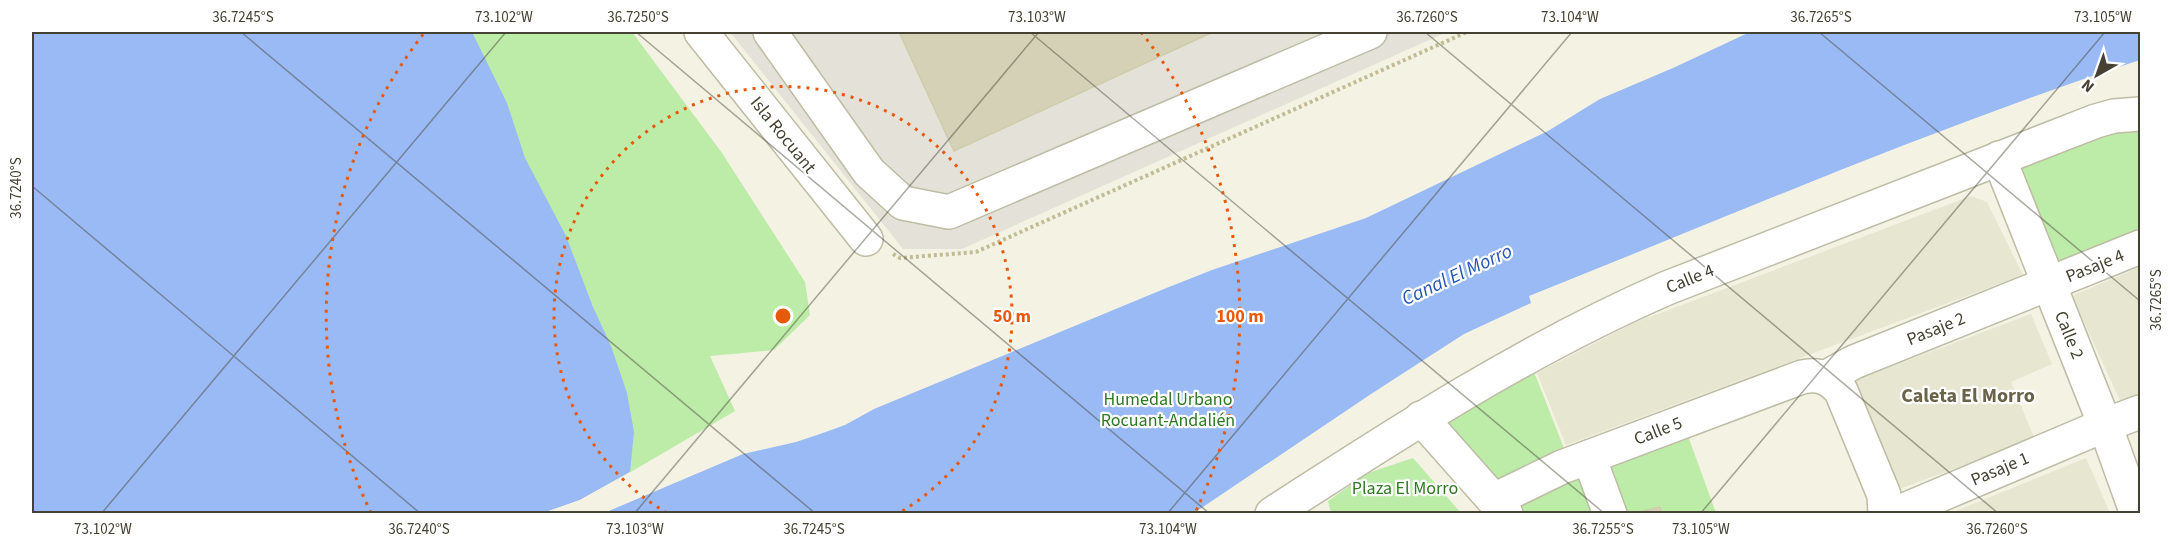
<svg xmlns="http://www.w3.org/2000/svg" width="2172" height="545" font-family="'Source Sans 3',sans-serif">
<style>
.residential{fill:#e7e6d0}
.industrial{fill:#e4e2d8}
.green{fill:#bdeba8}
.water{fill:#9abaf5}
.pier{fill:#f3f2e3}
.building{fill:#d5d1b7;stroke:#d0cbaa;stroke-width:1.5}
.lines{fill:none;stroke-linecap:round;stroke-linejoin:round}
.minor-casing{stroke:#bfbca5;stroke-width:36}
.path{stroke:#c1bc95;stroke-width:4;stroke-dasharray:3 3;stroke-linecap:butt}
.minor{stroke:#fff;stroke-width:33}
.ticks{fill:none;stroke:#454233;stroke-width:1.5;stroke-opacity:0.45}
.ring{fill:none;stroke:#e8590c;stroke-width:3;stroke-dasharray:3 6}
.labels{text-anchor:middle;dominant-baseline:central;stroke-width:4.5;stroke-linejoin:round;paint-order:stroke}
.street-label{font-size:18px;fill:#454233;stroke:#fff}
.park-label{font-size:18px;fill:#2f7a23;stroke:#fff}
.water-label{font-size:20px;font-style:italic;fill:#2556b7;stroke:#fff}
.neighbourhood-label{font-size:20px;font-weight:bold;fill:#686349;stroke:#fff}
.centre{fill:#e8590c;stroke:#fff;stroke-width:3}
.ring-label{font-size:18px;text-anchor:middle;font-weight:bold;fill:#e8590c;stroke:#fff;stroke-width:4.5;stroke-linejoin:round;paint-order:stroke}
.neatline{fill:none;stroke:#454233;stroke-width:2}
.ticks-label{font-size:15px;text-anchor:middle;fill:#454233}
</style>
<rect width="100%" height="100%" fill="#f3f2e3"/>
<g class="residential">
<polygon points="1971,196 1987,202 2023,275 1566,445 1537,373 1634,323"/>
<polygon points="2140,267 2140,401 2123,407 2072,296"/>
<polygon points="2031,314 2052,364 2011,382 2035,440 1899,489 1856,380"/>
<polygon points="2086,458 2110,513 1951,513"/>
</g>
<polygon class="industrial" points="730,32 1447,32 962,249 903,249"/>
<g class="green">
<polygon points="298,32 632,32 722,153 805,282 810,315 774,350 710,356 735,411 617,480 543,513 32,513 32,438"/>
<polygon points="2140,118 2140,241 2054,277 2005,162"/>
<polygon points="1529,359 1569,461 1494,497 1423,419"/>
<polygon points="1684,425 1716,513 1614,513 1594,460"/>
<polygon points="1413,458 1461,513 1331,513 1328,501 1368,473"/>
<polygon points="1588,459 1608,513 1509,513 1564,468"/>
</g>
<g class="water">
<polygon points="32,32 472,32 507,103 525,158 566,236 593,307 611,346 627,393 634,432 630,472 580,500 543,513 32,513"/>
<path d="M1750,32h390v28c-207,68 -408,155 -611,236l2,7 -67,31 -93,60 -177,119h-590l139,-59 53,-12 24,-8 25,-9 29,-16 290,-120 48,-19 154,-52 182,-87 52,-32 73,-31z"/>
</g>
<polygon class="pier" points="630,472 632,474 582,503 552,514 543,513 580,500"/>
<g class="building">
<polygon points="899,32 1213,32 954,151"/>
<polygon points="1660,507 1662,514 1636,514 1636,513"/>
</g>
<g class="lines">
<defs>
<g id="minor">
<polyline points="701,32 866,239"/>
<polyline points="770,32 869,172 903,203 949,212 1370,32"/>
<polyline points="1999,158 2105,425 2137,514"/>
<polyline points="1825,378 1854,362 2140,247"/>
<polyline points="1421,418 1506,514"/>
<polyline points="1589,457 1610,514"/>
<path d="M1494,500l68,-33 240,-90c17,-4 28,1 39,14l43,104 1,19"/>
<path d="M1272,514c128,-83 255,-165 395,-226l429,-167 18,-5 26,-2"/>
<polyline points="1895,514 2105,425 2140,412"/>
</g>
</defs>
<use href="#minor" class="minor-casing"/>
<polyline class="path" points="893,254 900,258 976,252 1467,32"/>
<use href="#minor" class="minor"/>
</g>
<path class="ticks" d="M241,32l575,482M636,32l574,482M1030,32l575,482M1425,32l574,482M1819,32l321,269M32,186l389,328M101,514l405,-482M634,514l405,-482M1167,514l405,-482M1700,514l405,-482"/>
<g class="ring">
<path d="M667 513A229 229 0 1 1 899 513"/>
<path d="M371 513A457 457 0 0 1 425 32M1141 32A457 457 0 0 1 1195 513"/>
</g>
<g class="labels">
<g class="street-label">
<text transform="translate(783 135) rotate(51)">Isla Rocuant</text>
<text transform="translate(2095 266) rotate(-22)">Pasaje 4</text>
<text transform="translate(1690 279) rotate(-22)">Calle 4</text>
<text transform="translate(1936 329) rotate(-22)">Pasaje 2</text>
<text transform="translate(2069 335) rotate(68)">Calle 2</text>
<text transform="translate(1658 431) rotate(-21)">Calle 5</text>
<text transform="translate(2000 469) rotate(-23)">Pasaje 1</text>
</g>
<g class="park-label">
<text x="1168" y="399">Humedal Urbano<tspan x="1168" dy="21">Rocuant-Andalién</tspan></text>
<text x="1405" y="488">Plaza El Morro</text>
</g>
<g class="water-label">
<text transform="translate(1457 275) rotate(-25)">Canal El Morro</text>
</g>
<g class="neighbourhood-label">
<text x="1968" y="396">Caleta El Morro</text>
</g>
</g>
<circle cx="783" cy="316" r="9" class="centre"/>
<g class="ring-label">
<text x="1012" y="322">50 m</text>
<text x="1240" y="322">100 m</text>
</g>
<rect width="2172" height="545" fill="none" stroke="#ffffff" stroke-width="66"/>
<g transform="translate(2097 75) rotate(220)" stroke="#ffffff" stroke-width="4.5" paint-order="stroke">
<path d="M0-4.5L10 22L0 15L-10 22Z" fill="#454233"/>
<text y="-9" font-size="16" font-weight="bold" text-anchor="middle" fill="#454233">N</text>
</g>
<rect x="33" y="33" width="2106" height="479" class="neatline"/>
<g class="ticks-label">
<text x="243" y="22">36.7245°S</text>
<text x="504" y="22">73.102°W</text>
<text x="638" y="22">36.7250°S</text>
<text x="1037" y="22">73.103°W</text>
<text x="1427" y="22">36.7260°S</text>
<text x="1570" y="22">73.104°W</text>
<text x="1821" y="22">36.7265°S</text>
<text x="2103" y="22">73.105°W</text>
<text transform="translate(16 188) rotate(-90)" y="5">36.7240°S</text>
<text transform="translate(2156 300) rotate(-90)" y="5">36.7265°S</text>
<text x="103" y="534">73.102°W</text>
<text x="419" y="534">36.7240°S</text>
<text x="635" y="534">73.103°W</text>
<text x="814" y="534">36.7245°S</text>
<text x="1168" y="534">73.104°W</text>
<text x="1603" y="534">36.7255°S</text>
<text x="1701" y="534">73.105°W</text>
<text x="1997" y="534">36.7260°S</text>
</g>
</svg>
